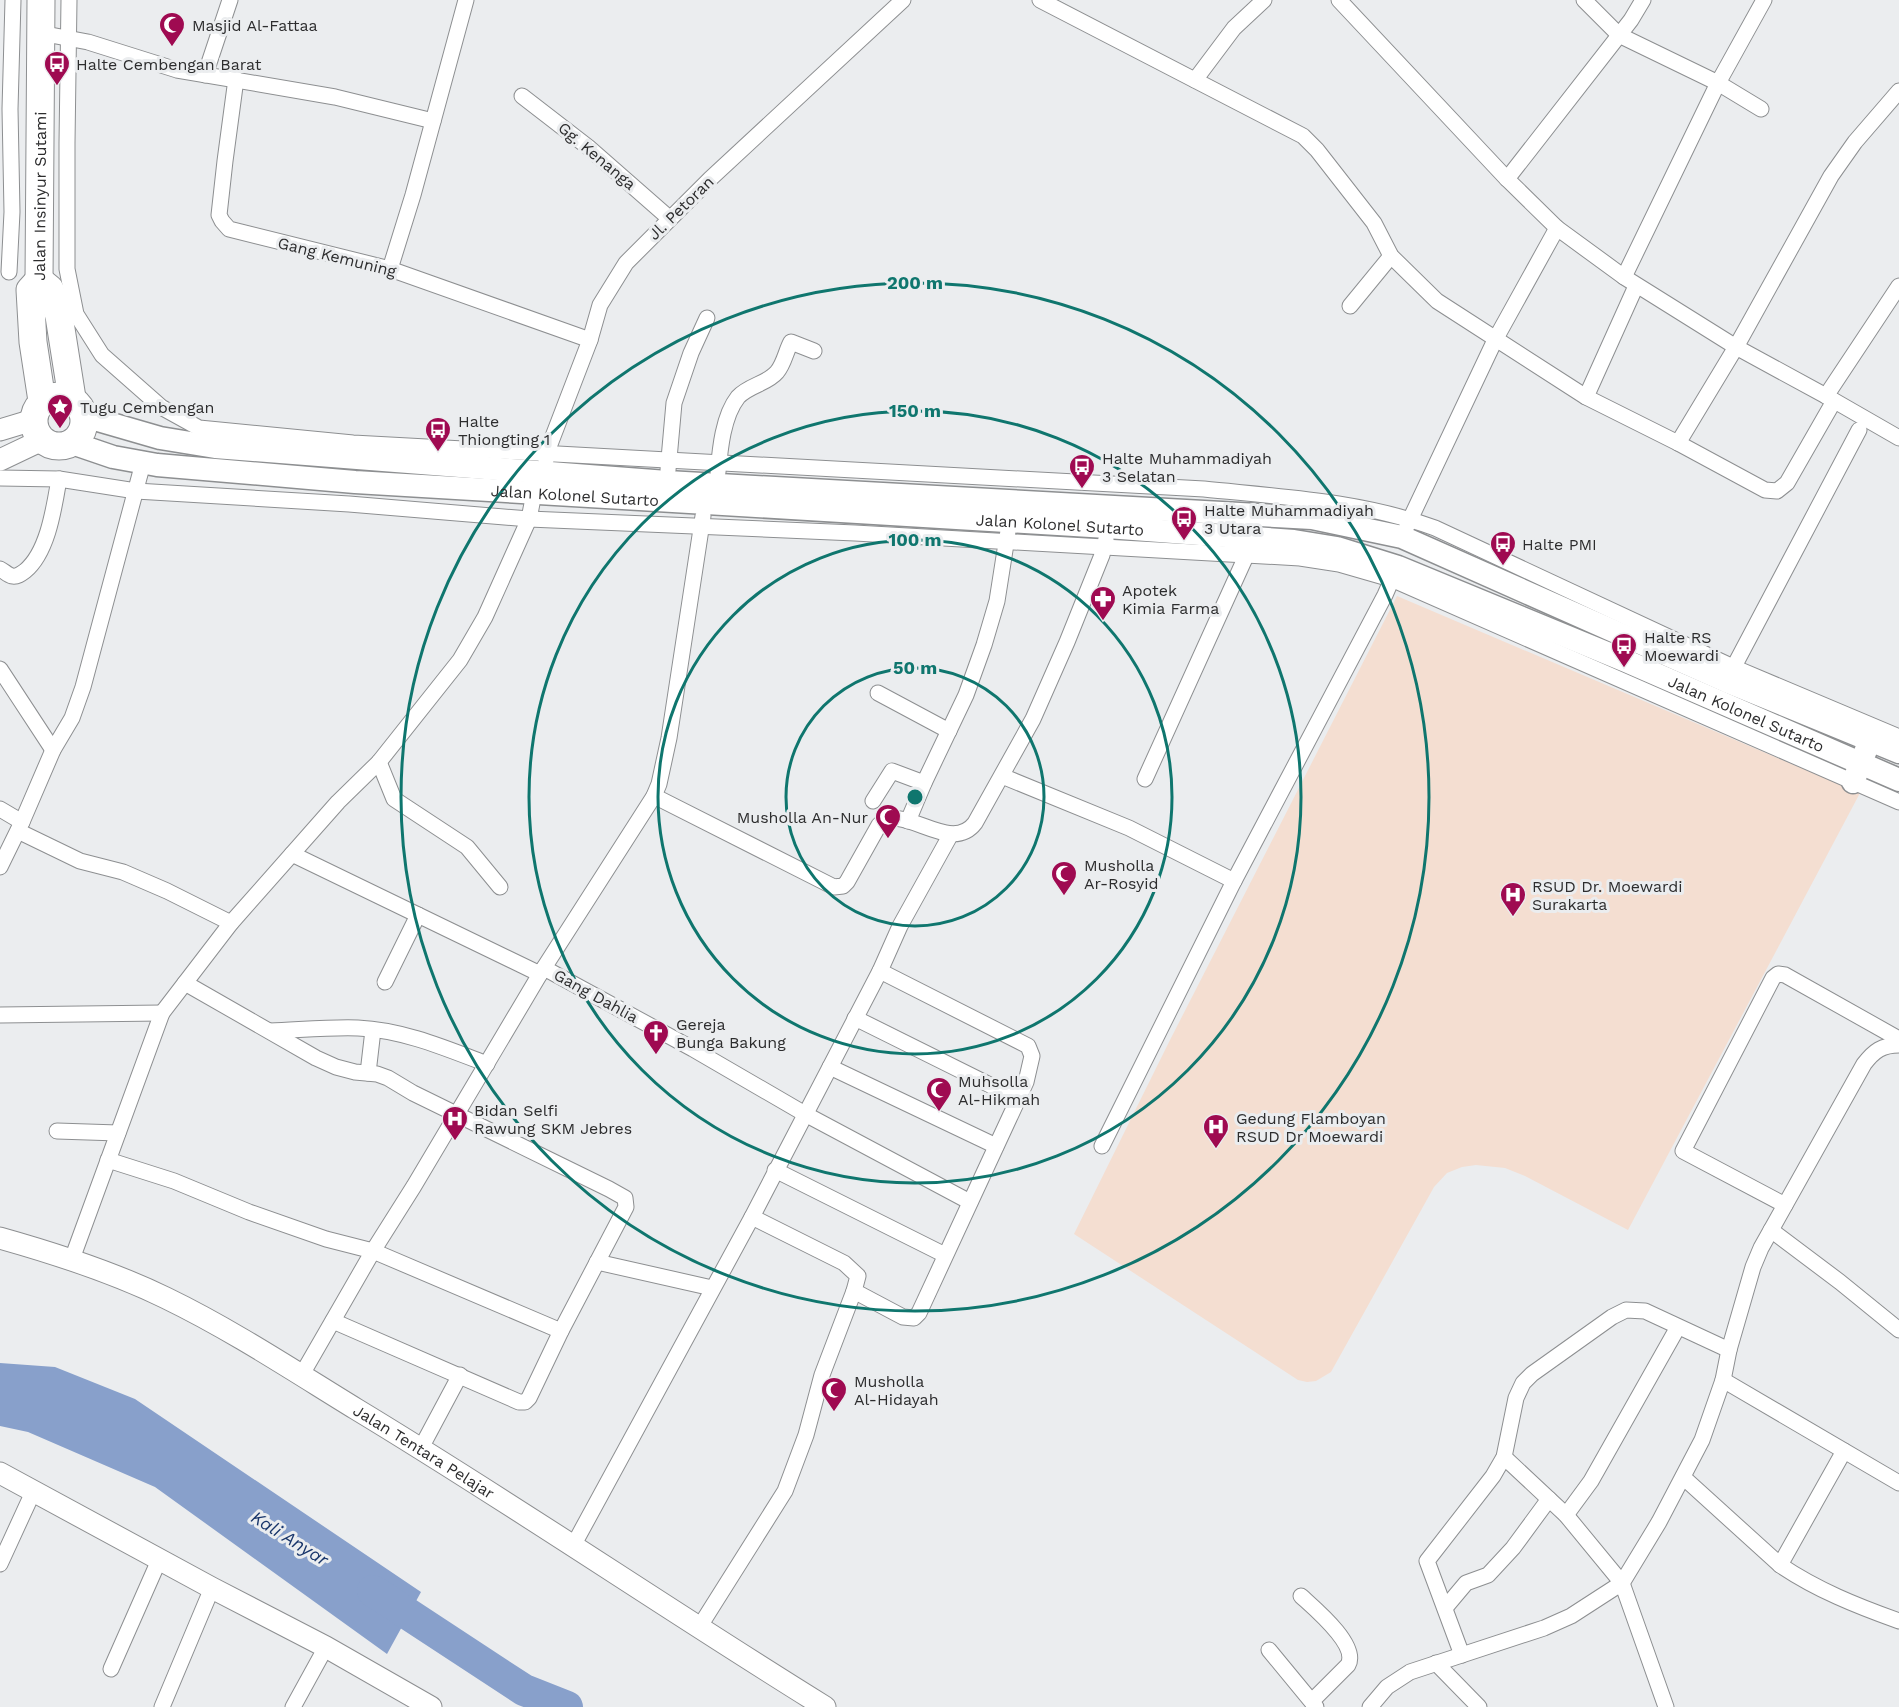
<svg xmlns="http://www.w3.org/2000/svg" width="1899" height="1707" font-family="'Work Sans',sans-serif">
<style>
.medical{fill:#f4ded1}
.water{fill:#88a0cb}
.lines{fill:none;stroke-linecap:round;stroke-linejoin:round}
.river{stroke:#88a0cb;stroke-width:32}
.street-casing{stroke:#8d8f91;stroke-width:17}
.secondary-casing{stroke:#8d8f91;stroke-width:23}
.primary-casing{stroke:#8d8f91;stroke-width:25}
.highway-casing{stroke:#8d8f91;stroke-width:29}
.street{stroke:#fff;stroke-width:15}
.secondary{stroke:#fff;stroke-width:21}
.primary{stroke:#fff;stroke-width:22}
.highway{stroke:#fff;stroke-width:27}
.ring{fill:none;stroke:#0f766e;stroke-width:3}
.labels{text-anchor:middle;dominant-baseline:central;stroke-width:6;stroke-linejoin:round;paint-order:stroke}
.poi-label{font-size:16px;fill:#2d2d2e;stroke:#ebedef;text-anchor:start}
.street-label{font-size:16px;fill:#2d2d2e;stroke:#ebedef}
.water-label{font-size:18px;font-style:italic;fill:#19366b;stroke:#ebedef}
.centre{fill:#0f766e;stroke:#ebedef;stroke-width:3}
.ring-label{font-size:18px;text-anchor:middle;font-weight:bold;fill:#0f766e;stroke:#ebedef;stroke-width:6;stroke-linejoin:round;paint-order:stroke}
</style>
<rect width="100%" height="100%" fill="#ebedef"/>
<polygon class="medical" points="1397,596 1860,793 1628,1230 1525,1176 1505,1168 1476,1165 1462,1167 1447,1173 1434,1187 1331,1372 1316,1381 1307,1382 1298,1380 1074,1234 1169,1042"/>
<polygon class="water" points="0,1363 55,1367 135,1399 421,1592 387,1654 155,1487 28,1432 0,1426"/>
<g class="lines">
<polyline class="river" points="373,1591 524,1690 567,1707"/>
<defs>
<g id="street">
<path d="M69,0l-2,143v126l9,45 26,41 59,52 38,21 154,15 851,46c78,8 157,12 231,39l298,139 166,70"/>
<polyline points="1040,0 1303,136 1317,150 1374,223 1391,256 1437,301 1586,397 1678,443 1765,490 1777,491 1787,483 1834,401"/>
<polyline points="1339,0 1507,179 1557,228"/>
<polyline points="1584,0 1619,35 1718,83 1761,109"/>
<polyline points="40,33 88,42 177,70 335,97 433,121"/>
<polyline points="205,75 230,0"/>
<polyline points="236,79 225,161 219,215 222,221 229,229 390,269 590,340"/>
<polyline points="1195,80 1234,28 1264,0"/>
<polyline points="522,96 588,147 669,218"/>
<polyline points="1507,179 1631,20 1643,0"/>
<polyline points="390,269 413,195 466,0"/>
<polyline points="9,272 12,212 10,109 13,0"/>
<polyline points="1624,277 1736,347 1826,396 1899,438"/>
<polyline points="1350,306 1391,256"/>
<polyline points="1826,396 1899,286"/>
<polyline points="1586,397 1636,286"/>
<polyline points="1678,443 1736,347 1831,176 1855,142 1899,91"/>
<polyline points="546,460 547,452 590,340 600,305 626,263 710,179 903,0"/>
<polyline points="668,470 674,403 691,353 707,318"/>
<path d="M718,472c2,-23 5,-56 20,-75 11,-12 29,-13 39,-25 7,-8 9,-21 14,-30l23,9"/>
<polyline points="0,478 59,479 136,491 349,504 529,519 855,533 1300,558 1339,564 1391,579 1899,802"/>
<polyline points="1407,526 1495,340 1557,228 1624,277 1718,83 1764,0"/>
<path d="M0,569c4,2 8,6 12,7 5,1 9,-2 13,-5 23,-19 29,-63 34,-92"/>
<polyline points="0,669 53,750"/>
<polyline points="1729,676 1859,430"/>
<polyline points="878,693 949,731"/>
<polyline points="379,762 394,799 467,847 500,887"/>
<polyline points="1002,776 1129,828 1234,881"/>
<polyline points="1145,779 1247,554 1247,546"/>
<path d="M654,796l180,91 9,-1 4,-4 32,-57c22,-25 71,31 96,-2l58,-104 34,-77 35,-87 4,-16"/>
<polyline points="873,801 892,771 924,783"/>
<polyline points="0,809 22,822"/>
<polyline points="908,821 924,783 966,695 984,645 997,601 1008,531"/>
<polyline points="18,831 80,861 123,872 167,891 231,923"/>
<polyline points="292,854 540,974"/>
<polyline points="0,867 22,822 53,750 72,718 83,687 143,463"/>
<polyline points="544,968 693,1049 805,1114 970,1202"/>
<polyline points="385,982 418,915"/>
<polyline points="185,983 316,1058 336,1067 355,1072 377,1074 388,1078 413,1093 609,1189 625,1198 626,1207 561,1331 529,1398 525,1402 519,1402 333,1321"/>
<polyline points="0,1015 162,1013"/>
<polyline points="855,1018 1018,1099"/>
<path d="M270,1031c29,-1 59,-4 88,-3 45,2 87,20 129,36"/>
<polyline points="830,1067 996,1146"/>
<polyline points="368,1073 373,1030"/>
<polyline points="57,1131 118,1133"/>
<polyline points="1102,1146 1234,881 1385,595 1395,572"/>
<polyline points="108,1160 174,1181 249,1212 326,1239 373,1251 561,1331"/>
<polyline points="775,1170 945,1255"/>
<polyline points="1785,1205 1683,1151 1773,978 1778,974 1785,975 1899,1039"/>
<polyline points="752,1217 844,1263 858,1276 854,1291 903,1317 914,1318 919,1313 1026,1082 1032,1056 1028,1046 880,971"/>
<polyline points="1771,1230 1840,1282 1899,1330"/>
<polyline points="72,1259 162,1013 231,923 338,802 379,762 460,660 485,617 529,519 534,493"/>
<polyline points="597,1262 712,1288"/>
<polyline points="301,1376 373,1251 414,1186 540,974 654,796 659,784 669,738 703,516"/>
<polyline points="1723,1380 1899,1483"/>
<polyline points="421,1448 460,1375"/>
<polyline points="1504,1457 1566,1515 1622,1583 1666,1707"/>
<path d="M1683,1477l97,88c37,25 77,41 119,56"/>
<polyline points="1566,1515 1591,1481 1678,1327"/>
<polyline points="573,1546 752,1217 880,971 900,926 951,834"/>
<polyline points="0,1564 34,1490"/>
<polyline points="1780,1565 1844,1451"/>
<path d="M1301,1596c13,12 58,49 47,69l-36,36"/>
<polyline points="1445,1608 1466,1583 1488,1575 1513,1548 1549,1499"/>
<polyline points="700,1626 785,1491 806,1435 822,1375 854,1291"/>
<polyline points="1269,1650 1316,1707"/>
<polyline points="1462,1655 1427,1561 1493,1476 1504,1457 1516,1398 1523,1383 1532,1374 1612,1317 1626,1310 1645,1311 1729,1350"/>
<polyline points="1436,1663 1479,1707"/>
<polyline points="111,1669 160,1558"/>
<polyline points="162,1707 212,1588"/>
<polyline points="293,1707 326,1647"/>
<path d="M1370,1707l17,-20 23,-15 134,-44 27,-12 51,-33 37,-61 43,-82 21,-60 6,-30 24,-83 8,-19 103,-184c10,-13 18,-19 35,-19"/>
</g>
<g id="secondary">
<polyline points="0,430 33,420"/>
<polyline points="0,460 42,440"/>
<path id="s1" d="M0,1238c57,16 113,34 166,60 66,32 128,73 190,111 159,96 312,201 469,298"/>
<polyline points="0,1473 212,1588 326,1647 431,1707"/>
</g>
<g id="primary">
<polyline points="84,416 160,438 215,447 667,482 1312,518 1402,537 1726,681 1899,752"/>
<path id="s2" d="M72,443l41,14 44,8 198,17 752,45 187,14 43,7 61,19 228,94 273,119"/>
<polyline points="1853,782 1866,750"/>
</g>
<g id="highway">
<path id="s3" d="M39,280l2,-280"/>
<polyline points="39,280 50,289 59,316 72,398"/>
<polyline points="39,280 30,290 33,342 42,401"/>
<circle cx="59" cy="421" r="25"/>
</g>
</defs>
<use href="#street" class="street-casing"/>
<use href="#secondary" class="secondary-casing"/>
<use href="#primary" class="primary-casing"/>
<use href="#highway" class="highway-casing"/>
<use href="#street" class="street"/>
<use href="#secondary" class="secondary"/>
<use href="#primary" class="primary"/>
<use href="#highway" class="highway"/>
</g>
<g class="ring">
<circle cx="915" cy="797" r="129"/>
<circle cx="915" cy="797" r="257"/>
<circle cx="915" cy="797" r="386"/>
<circle cx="915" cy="797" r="514"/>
</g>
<defs>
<symbol id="mosque-pin" viewBox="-11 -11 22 30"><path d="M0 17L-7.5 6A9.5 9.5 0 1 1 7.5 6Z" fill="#9f0a51" stroke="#ebedef"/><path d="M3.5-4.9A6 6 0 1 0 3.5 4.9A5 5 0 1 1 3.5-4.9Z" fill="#fff"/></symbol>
<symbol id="bus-pin" viewBox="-11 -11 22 30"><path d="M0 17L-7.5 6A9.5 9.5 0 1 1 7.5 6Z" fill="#9f0a51" stroke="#ebedef"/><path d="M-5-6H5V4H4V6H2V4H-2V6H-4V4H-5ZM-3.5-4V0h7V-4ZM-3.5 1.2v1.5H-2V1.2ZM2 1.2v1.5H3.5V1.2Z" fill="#fff"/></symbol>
<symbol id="sight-pin" viewBox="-11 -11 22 30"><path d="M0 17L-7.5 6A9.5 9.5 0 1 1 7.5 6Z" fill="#9f0a51" stroke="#ebedef"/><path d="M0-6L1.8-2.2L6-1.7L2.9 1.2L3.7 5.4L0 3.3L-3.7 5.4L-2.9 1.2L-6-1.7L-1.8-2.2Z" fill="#fff"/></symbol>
<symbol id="pharmacy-pin" viewBox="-11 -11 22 30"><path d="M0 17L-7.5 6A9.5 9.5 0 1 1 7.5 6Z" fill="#9f0a51" stroke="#ebedef"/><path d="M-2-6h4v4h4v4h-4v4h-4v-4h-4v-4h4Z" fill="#fff"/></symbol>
<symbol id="hospital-pin" viewBox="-11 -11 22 30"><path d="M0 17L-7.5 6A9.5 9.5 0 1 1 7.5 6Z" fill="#9f0a51" stroke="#ebedef"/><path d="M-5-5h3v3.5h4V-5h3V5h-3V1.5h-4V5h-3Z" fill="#fff"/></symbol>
<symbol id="church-pin" viewBox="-11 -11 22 30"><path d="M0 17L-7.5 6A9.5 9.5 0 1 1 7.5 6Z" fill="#9f0a51" stroke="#ebedef"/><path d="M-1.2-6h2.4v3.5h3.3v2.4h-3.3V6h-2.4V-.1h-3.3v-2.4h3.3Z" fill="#fff"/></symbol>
</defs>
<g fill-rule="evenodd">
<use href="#mosque-pin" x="157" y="10" width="30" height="40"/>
<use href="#bus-pin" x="42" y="49" width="30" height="40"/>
<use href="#sight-pin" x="45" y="392" width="30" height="40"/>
<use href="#bus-pin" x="423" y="415" width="30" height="40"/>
<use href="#bus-pin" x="1067" y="452" width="30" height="40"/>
<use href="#bus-pin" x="1169" y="504" width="30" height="40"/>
<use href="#bus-pin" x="1488" y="529" width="30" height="40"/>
<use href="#pharmacy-pin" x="1088" y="584" width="30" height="40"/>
<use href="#bus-pin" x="1609" y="631" width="30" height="40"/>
<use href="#mosque-pin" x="873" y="802" width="30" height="40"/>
<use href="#mosque-pin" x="1049" y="859" width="30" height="40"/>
<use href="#hospital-pin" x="1498" y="880" width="30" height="40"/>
<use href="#church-pin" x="641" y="1018" width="30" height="40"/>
<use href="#mosque-pin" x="924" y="1075" width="30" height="40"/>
<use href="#hospital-pin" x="440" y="1104" width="30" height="40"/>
<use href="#hospital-pin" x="1201" y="1112" width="30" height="40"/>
<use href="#mosque-pin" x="819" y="1375" width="30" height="40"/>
</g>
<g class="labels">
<g class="poi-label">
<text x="192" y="25">Masjid Al-Fattaa</text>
<text x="76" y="64">Halte Cembengan Barat</text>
<text x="80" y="407">Tugu Cembengan</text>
<text x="458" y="421">Halte<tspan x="458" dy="18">Thiongting 1</tspan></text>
<text x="1102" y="458">Halte Muhammadiyah<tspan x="1102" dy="18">3 Selatan</tspan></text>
<text x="1204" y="510">Halte Muhammadiyah<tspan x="1204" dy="18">3 Utara</tspan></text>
<text x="1522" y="544">Halte PMI</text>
<text x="1122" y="590">Apotek<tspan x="1122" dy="18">Kimia Farma</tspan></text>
<text x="1644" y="637">Halte RS<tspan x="1644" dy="18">Moewardi</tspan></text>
<text x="868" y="817" text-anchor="end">Musholla An-Nur</text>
<text x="1084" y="865">Musholla<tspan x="1084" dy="18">Ar-Rosyid</tspan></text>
<text x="1532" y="886">RSUD Dr. Moewardi<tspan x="1532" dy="18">Surakarta</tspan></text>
<text x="676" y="1024">Gereja<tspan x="676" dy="18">Bunga Bakung</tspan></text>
<text x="958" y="1081">Muhsolla<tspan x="958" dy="18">Al-Hikmah</tspan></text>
<text x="474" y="1110">Bidan Selfi<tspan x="474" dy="18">Rawung SKM Jebres</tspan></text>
<text x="1236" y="1118">Gedung Flamboyan<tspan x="1236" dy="18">RSUD Dr Moewardi</tspan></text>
<text x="854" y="1381">Musholla<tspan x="854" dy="18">Al-Hidayah</tspan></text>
</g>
<g class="street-label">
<text transform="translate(597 156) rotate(40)">Gg. Kenanga</text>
<text stroke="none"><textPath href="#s3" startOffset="84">Jalan Insinyur Sutami</textPath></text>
<text transform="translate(681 208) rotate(-44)">Jl. Petoran</text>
<text transform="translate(337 257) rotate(14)">Gang Kemuning</text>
<text stroke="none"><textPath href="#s2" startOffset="507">Jalan Kolonel Sutarto</textPath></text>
<text stroke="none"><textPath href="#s2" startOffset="993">Jalan Kolonel Sutarto</textPath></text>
<text stroke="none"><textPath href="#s2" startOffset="1713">Jalan Kolonel Sutarto</textPath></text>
<text transform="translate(596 996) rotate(29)">Gang Dahlia</text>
<text stroke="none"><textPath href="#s1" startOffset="477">Jalan Tentara Pelajar</textPath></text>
</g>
<g class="water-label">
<text transform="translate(290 1538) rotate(32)">Kali Anyar</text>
</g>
</g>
<circle cx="915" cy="797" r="9" class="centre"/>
<g class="ring-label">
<text x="915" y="289">200 m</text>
<text x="915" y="417">150 m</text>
<text x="915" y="546">100 m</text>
<text x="915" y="674">50 m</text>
</g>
</svg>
